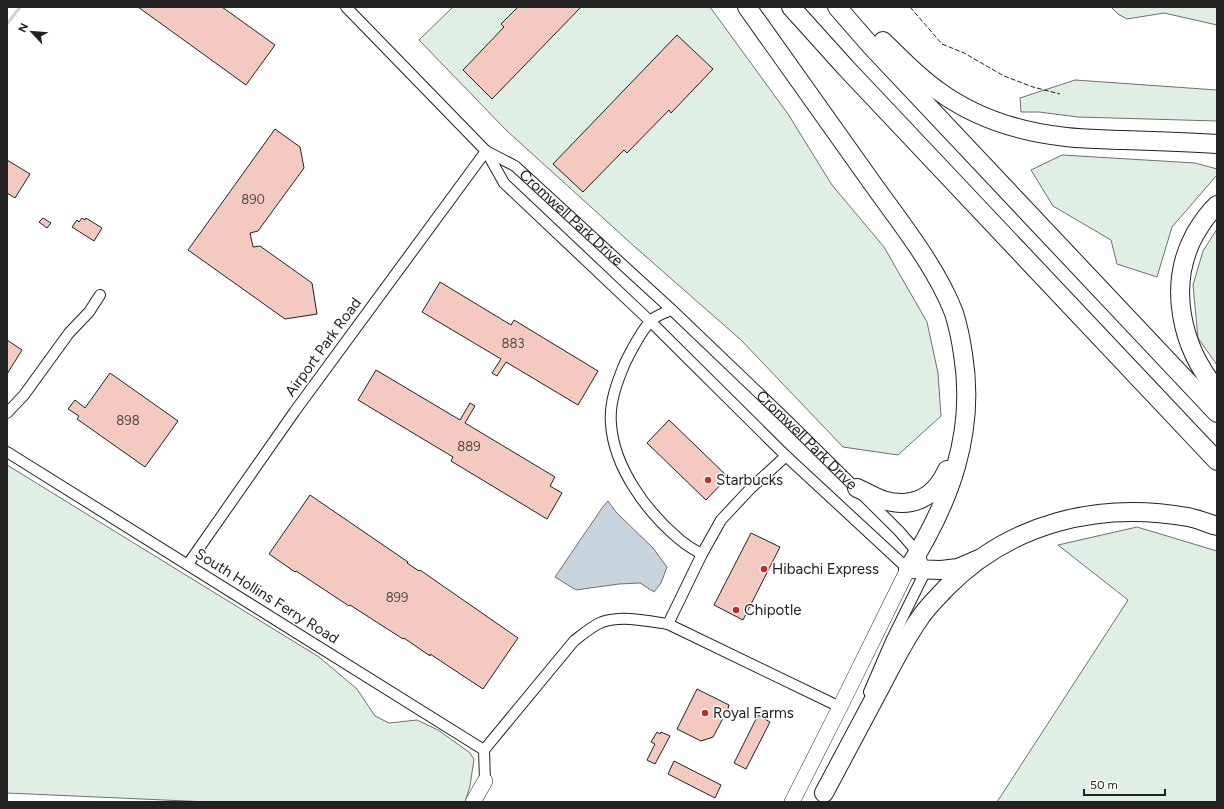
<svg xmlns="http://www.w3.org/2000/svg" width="1224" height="809" font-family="Figtree,sans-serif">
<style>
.green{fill:#e0efe3;stroke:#6f6f6f}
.water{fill:#c7d3dd;stroke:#6f6f6f}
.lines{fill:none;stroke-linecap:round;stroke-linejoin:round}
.stream{stroke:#c7d3dd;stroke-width:3}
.building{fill:#f3c9c0;stroke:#222}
.street-casing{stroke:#222;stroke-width:12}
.primary-casing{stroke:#222;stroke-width:16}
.highway-casing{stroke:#222;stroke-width:20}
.street{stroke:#fff;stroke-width:10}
.primary{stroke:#fff;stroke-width:15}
.highway{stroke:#fff;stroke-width:18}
.fence{stroke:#222;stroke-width:1;stroke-dasharray:5 2;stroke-linecap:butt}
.poi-dot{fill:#c62828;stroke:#fff;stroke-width:1.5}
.labels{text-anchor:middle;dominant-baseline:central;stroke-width:3;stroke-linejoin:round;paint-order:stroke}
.number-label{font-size:13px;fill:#564c4a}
.street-label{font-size:15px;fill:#222;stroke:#fff}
.poi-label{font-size:15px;fill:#222;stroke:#fff;text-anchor:start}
</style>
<rect width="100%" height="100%" fill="#fff"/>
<g class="green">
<polygon points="453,7 710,7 788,114 832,185 884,247 927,322 938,373 941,416 898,455 843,447 741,340 635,247 506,130 419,40"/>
<polygon points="1111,7 1217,7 1217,25 1164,13 1127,19 1118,14"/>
<polygon points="1075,80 1217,90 1217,121 1078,117 1039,112 1021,112 1020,98"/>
<polygon points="1062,155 1195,163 1217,169 1217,175 1172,227 1157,277 1117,264 1111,240 1053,206 1031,170"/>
<polygon points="1217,229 1217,365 1198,338 1193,285 1203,251"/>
<polygon points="7,465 319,657 357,689 375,716 389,723 417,720 438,730 469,752 474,759 470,786 465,802 209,802 7,793"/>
<polygon points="1137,527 1217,551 1217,802 997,802 1128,600 1058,545"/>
</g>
<polygon class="water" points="608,501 616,512 653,548 667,567 661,583 654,592 640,583 619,584 576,590 555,577 602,508"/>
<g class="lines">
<polyline class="stream" points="7,24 20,7"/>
</g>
<g class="building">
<polygon points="138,7 222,7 275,45 246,85"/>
<polygon points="518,7 581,7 492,99 463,70 504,27 501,24"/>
<polygon points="677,35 713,69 671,113 669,110 627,153 624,150 583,192 553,164"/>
<polygon points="275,129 300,147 304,168 258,231 250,233 253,247 260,246 312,283 317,314 285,319 188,250"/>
<polygon points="7,160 30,174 15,198 7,193"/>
<polygon points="43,218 51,223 47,228 39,222"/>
<polygon points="82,218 85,220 86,218 102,228 94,241 72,227 77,220 79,222"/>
<polygon points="440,282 511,325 514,320 598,371 578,405 506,362 497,376 492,373 501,359 422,312"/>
<polygon points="7,340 22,350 7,374"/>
<polygon points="376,370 460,420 470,403 475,406 465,423 555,477 550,486 562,493 547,519 451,461 453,457 358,400"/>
<polygon points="110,373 178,421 145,467 77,419 79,416 68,409 75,400 85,408"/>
<polygon points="669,420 728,477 706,500 647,443"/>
<polygon points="310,495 408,562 407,563 419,571 420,570 518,638 483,689 430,654 430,656 404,638 403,639 350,605 349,606 296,571 295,572 269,554"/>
<polygon points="751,533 780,547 743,620 714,605"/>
<polygon points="697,689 729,705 728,708 728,709 713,737 701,741 677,729"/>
<polygon points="758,715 770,722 746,769 734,763"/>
<polygon points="657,732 660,734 661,732 670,736 655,764 647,760 655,744 651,742"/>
<polygon points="674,761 721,785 715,798 668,774"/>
</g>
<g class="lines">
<defs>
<g id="street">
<polyline points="346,7 486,151 504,183 651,322 786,456 908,569"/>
<path id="s1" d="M486,151l29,15 157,144 116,111 111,110 19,22 8,17 -35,71 -22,51"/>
<path d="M672,310c-6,2 -14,5 -19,9 -10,8 -22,32 -28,44 -8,19 -16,40 -14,61 3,44 36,88 68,115 7,6 15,11 23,15"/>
<polyline points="7,413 24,395 69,333 89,312 100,295"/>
<polyline points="7,452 484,750 485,781"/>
<polyline points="188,564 295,411 486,151"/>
<polyline points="668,624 702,554 721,520 751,488 786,456"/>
<path d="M484,750l90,-109c9,-7 18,-15 28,-19 20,-7 46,-1 66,2l172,83"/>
</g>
<g id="primary">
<polyline points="473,802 485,781"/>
<polyline points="792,802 840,707 908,569"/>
</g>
<g id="highway">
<path d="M747,7c41,58 82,115 123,173 29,41 66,86 84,133 4,13 7,27 9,41 13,79 -13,148 -55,215l33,1 17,-2 21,-9"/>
<polyline points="791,7 846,68 1217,461"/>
<polyline points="837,7 871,46 1217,413"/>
<path d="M883,41c17,17 34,35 54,49 38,28 82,42 129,47 18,2 36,2 54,3 32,1 65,2 97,4"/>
<path d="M1217,205c-9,8 -16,19 -22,29 -28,51 -14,113 22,156"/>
<path d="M857,488c9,4 17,9 26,12 30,9 52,-3 64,-30"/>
<path d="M824,793c19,-35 38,-71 57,-107 12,-23 24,-47 39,-68 7,-11 17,-20 26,-30 64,-65 152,-87 242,-71 10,2 19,6 29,9"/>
</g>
</defs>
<use href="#street" class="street-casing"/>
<use href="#primary" class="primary-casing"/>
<use href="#highway" class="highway-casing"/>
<use href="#street" class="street"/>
<use href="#primary" class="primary"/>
<use href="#highway" class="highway"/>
<polyline class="fence" points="910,7 942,44 964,53 1004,76 1033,87 1060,94"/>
</g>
<g class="poi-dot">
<circle cx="708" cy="480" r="4"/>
<circle cx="764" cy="569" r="4"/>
<circle cx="736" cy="610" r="4"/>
<circle cx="705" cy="713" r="4"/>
</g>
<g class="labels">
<g class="number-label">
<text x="253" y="199">890</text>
<text x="513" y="343">883</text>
<text x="128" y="420">898</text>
<text x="469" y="446">889</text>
<text x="397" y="597">899</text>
</g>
<g class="street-label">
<text stroke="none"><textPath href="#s1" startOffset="109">Cromwell Park Drive</textPath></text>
<text transform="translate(323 347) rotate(-54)">Airport Park Road</text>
<text stroke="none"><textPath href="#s1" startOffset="433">Cromwell Park Drive</textPath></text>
<text transform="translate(267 596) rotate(32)">South Hollins Ferry Road</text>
</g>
<g class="poi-label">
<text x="716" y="480">Starbucks</text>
<text x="772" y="569">Hibachi Express</text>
<text x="744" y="610">Chipotle</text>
<text x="713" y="713">Royal Farms</text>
</g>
</g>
<rect width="1224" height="809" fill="none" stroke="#222222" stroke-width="16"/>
<g transform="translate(32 32) rotate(296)" stroke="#ffffff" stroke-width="3" paint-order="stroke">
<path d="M0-3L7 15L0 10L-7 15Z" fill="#222222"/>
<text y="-6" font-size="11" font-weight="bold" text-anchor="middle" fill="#222222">N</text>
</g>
<path d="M1084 789v6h81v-6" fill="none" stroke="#222222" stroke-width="2"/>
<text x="1090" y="789" font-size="12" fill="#222222" stroke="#ffffff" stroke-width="3" paint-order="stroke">50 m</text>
</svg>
